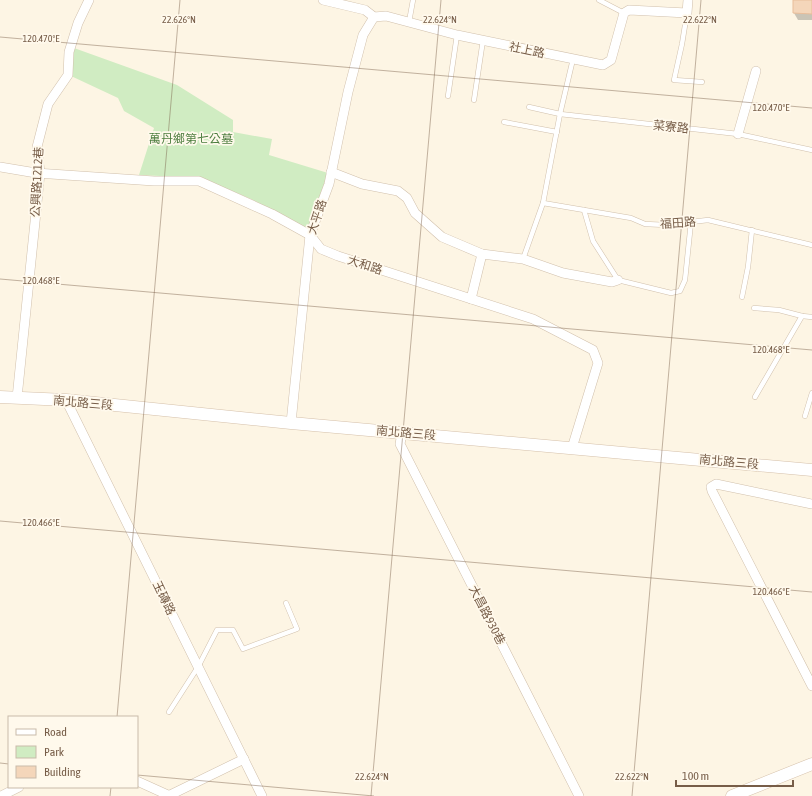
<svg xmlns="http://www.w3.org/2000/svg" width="812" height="796" font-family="'Asap Condensed','Noto Sans TC',sans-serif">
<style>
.green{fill:#d0ecc2}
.shadow{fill:#0003}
.building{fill:#f4d6ba;stroke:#e8bd9a}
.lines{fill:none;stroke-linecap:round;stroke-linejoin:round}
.lane-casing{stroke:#d1c0ac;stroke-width:5.5}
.street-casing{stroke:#d1c0ac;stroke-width:10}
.secondary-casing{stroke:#d5c0aa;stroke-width:13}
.lane{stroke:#fff;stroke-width:4.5}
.street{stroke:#fff;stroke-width:9}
.secondary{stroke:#fff;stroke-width:12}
.ticks{fill:none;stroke:#775d48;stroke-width:1;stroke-opacity:0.45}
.labels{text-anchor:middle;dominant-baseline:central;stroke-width:3.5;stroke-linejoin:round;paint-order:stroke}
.street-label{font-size:12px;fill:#775d48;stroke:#fff9ec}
.park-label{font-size:12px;fill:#4d7e3f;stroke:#fff9ec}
.ticks-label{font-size:10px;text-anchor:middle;fill:#775d48;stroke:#fff9ec;stroke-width:3.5;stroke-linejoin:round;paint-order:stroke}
</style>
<rect width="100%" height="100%" fill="#fdf5e4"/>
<polygon class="green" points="74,48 177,85 233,120 233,132 272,139 269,155 328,173 308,229 251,199 201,178 139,175 154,128 124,111 118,98 71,76"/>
<polygon class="shadow" points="794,0 812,0 812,20 798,20 794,13"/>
<polygon class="building" points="793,0 812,0 812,14 793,13"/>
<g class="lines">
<defs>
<g id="lane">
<polyline points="599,0 624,13"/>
<polyline points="687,13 682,44 674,80 702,82"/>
<polyline points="409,22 413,0"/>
<polyline points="448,96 457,35"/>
<polyline points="474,100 483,40"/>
<polyline points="529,107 560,114 738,134 812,150"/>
<polyline points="504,122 557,132"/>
<polyline points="543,203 631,218 645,224 666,225 708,220 812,245"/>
<polyline points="584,210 593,241 618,280 671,293 680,291 685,280 691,222"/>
<polyline points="523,259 543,203 560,114 573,59"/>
<polyline points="742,297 748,267 752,230"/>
<polyline points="754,308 779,310 802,316"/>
<polyline points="755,397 802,316 812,317"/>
<polyline points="805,416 812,393"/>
<polyline points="169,712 198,667 217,630 233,630 243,649 297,629 286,603"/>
</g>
<g id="street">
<polyline points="323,0 365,10 374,17 386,16 457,35 603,65 611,60 624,13 629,10 687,13 688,0"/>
<polyline points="738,134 756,71"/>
<polyline points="0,167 36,173 154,181 199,181 272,214 310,235 321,249 338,256 533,319 593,350 598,363 572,448"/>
<polyline points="331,172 362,184 398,191 407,198 415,213 442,237 482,254 523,259 563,273 612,282 618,280"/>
<polyline points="471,299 482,254"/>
<polyline points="17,398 40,173 37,147 48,104 68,75 69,52 78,23 89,0"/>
<polyline points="66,400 262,796"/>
<polyline points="291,423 310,235 329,184 348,92 363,35 374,17"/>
<polyline points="402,433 400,444 579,796"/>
<polyline points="812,504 716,484 711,487 712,491 812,686"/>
<polyline points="137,781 168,795"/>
<polyline points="1,796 19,787"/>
<polyline points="168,796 244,759"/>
</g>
<g id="secondary">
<polyline points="0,397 66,400 291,423 812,470"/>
<polyline points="732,796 812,764"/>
</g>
</defs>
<use href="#lane" class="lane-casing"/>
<use href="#street" class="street-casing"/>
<use href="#secondary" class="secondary-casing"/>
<use href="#lane" class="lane"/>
<use href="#street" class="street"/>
<use href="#secondary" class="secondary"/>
</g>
<path class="ticks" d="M0,37l812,71M0,279l812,71M0,521l812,71M117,717l63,-717M0,763l9,1M137,775l237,21M110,796l1,-9M371,796l70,-796M632,796l69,-796"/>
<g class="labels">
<g class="street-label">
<text transform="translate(527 50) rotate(12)">社上路</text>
<text transform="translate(671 127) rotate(6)">菜寮路</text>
<text transform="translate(37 182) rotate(-87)">公興路1212巷</text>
<text transform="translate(317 217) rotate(-72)">大平路</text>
<text transform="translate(678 223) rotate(-4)">福田路</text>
<text transform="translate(365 265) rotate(18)">大和路</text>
<text transform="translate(83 403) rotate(5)">南北路三段</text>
<text transform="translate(406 433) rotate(5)">南北路三段</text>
<text transform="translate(729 462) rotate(5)">南北路三段</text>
<text transform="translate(164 598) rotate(64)">玉磚路</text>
<text transform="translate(487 615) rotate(63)">大昌路930巷</text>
</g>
<g class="park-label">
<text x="191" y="139">萬丹鄉第七公墓</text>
</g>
</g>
<g class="ticks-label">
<text x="179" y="23">22.626°N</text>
<text x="440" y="23">22.624°N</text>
<text x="700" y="23">22.622°N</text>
<text x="41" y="42">120.470°E</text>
<text x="771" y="111">120.470°E</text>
<text x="41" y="284">120.468°E</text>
<text x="771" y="353">120.468°E</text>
<text x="41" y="526">120.466°E</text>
<text x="771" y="595">120.466°E</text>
<text x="372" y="780">22.624°N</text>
<text x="632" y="780">22.622°N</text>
</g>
<rect x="8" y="716" width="130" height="72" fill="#fff9ec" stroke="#c9bbaa"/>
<rect x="16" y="729" width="20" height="6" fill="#ffffff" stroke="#c9bbaa"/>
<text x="44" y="736" font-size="12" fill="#775d48">Road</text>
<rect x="16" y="746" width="20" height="12" fill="#d0ecc2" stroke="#c9bbaa"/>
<text x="44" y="756" font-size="12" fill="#775d48">Park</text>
<rect x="16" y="766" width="20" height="12" fill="#f4d6ba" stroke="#c9bbaa"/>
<text x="44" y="776" font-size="12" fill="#775d48">Building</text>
<path d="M676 780v6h117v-6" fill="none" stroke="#775d48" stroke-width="2"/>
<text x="682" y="780" font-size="12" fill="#775d48" stroke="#fff9ec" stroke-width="3" paint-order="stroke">100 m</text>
</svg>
